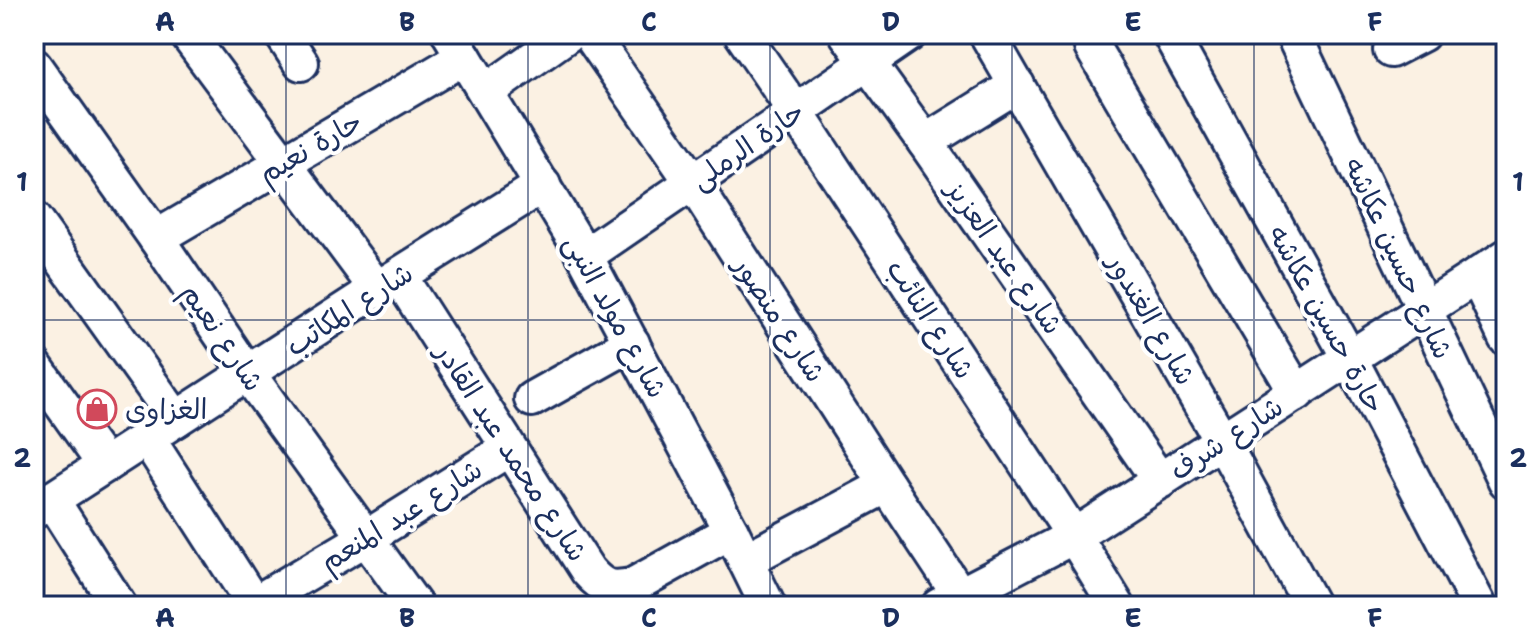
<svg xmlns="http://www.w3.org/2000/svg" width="1540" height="640" font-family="'Shantell Sans','Playpen Sans Arabic',sans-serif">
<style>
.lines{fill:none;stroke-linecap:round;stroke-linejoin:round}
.street-casing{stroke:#1b2f5e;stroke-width:40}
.street{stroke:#fff;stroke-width:34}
.grid{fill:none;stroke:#1b2f5e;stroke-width:2;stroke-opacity:0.55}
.labels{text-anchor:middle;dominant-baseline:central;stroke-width:8;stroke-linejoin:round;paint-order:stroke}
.street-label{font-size:28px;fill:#1b2f5e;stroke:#fff}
.poi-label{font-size:28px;fill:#1b2f5e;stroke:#fff;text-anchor:start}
.neatline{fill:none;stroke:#1b2f5e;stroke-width:3}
.grid-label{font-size:26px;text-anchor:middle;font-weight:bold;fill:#1b2f5e}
</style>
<rect width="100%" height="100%" fill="#fbf1e3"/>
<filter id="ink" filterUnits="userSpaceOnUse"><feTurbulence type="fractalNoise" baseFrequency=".0125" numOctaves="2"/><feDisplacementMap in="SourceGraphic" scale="16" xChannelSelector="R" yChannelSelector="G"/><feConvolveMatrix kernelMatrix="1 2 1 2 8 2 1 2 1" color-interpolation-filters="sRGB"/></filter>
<g filter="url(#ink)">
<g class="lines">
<defs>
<g id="street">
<polyline points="187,34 377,289"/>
<polyline points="282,34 301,63"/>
<polyline points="450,34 585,256 731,531 768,606"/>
<polyline points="590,34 693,183 887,485 967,606"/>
<polyline points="742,34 795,111 1074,536 1117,606"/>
<polyline points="847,34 925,142 1160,481"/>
<polyline points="987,34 1222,441 1312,606"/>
<polyline points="1170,34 1350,359 1479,606"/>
<polyline points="1293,34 1506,481"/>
<polyline points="1092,47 1297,393"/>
<polyline points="1391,50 1422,34"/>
<polyline points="34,66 156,238 248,374 415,606"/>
<polyline points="486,92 568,34"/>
<polyline points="925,142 1017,85"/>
<polyline points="34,220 176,419"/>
<polyline points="156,238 464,57"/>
<polyline points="585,256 909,34"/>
<path d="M399,276l189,295c15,17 22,19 44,15l99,-55"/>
<polyline points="1477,276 1506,338"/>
<polyline points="34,365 105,465"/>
<polyline points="532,399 632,343"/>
<polyline points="147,438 255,606"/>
<polyline points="51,499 119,606"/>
<polyline points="34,511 377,289 543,185"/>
<polyline points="746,560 887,485"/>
<polyline points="251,606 366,538 508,449"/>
<polyline points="939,606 1074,536 1506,257"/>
</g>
</defs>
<use href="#street" class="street-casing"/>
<use href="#street" class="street"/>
</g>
</g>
<path class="grid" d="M286,34v572M528,34v572M770,34v572M1012,34v572M1254,34v572M34,320h1472"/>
<defs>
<symbol id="shop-ring" viewBox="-11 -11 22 22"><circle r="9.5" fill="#fff" stroke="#d1495b" stroke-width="1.5"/><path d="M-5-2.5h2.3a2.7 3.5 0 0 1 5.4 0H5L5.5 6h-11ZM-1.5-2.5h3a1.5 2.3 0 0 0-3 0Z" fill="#d1495b"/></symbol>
</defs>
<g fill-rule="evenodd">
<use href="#shop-ring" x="75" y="387" width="44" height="44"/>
</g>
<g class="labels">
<g class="street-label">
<text transform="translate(747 145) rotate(-35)">حارة الرملى</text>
<text transform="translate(310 147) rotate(-30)">حارة نعيم</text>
<text transform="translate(1005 257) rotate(55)">شارع عبد العزيز</text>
<text transform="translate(1399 258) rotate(65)">شارع حسين عكاشه</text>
<text transform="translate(349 309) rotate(-33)">شارع المكاتب</text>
<text transform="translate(616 316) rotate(61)">شارع مولد النبى</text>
<text transform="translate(780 319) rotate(57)">شارع منصور</text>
<text transform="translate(931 319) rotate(57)">شارع النائب</text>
<text transform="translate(1152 319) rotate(60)">شارع الغندور</text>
<text transform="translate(1327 319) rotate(61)">حارة حسين عكاشه</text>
<text transform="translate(223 337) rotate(56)">شارع نعيم</text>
<text transform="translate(1226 438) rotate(-33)">شارع شرف</text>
<text transform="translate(512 452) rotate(57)">شارع محمد عبد القادر</text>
<text transform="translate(401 515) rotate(-32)">شارع عبد المنعم</text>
</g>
<g class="poi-label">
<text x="125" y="409">الغزاوى</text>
</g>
</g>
<rect width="1540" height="640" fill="none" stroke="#fff" stroke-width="88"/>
<rect x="44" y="44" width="1452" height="552" class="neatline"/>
<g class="grid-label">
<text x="165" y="31">A</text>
<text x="407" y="31">B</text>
<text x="649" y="31">C</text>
<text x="891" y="31">D</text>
<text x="1133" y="31">E</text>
<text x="1375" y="31">F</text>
<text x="22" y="191">1</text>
<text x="1518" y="191">1</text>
<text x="22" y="467">2</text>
<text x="1518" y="467">2</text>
<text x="165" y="627">A</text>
<text x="407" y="627">B</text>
<text x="649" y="627">C</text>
<text x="891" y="627">D</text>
<text x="1133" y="627">E</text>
<text x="1375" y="627">F</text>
</g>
</svg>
